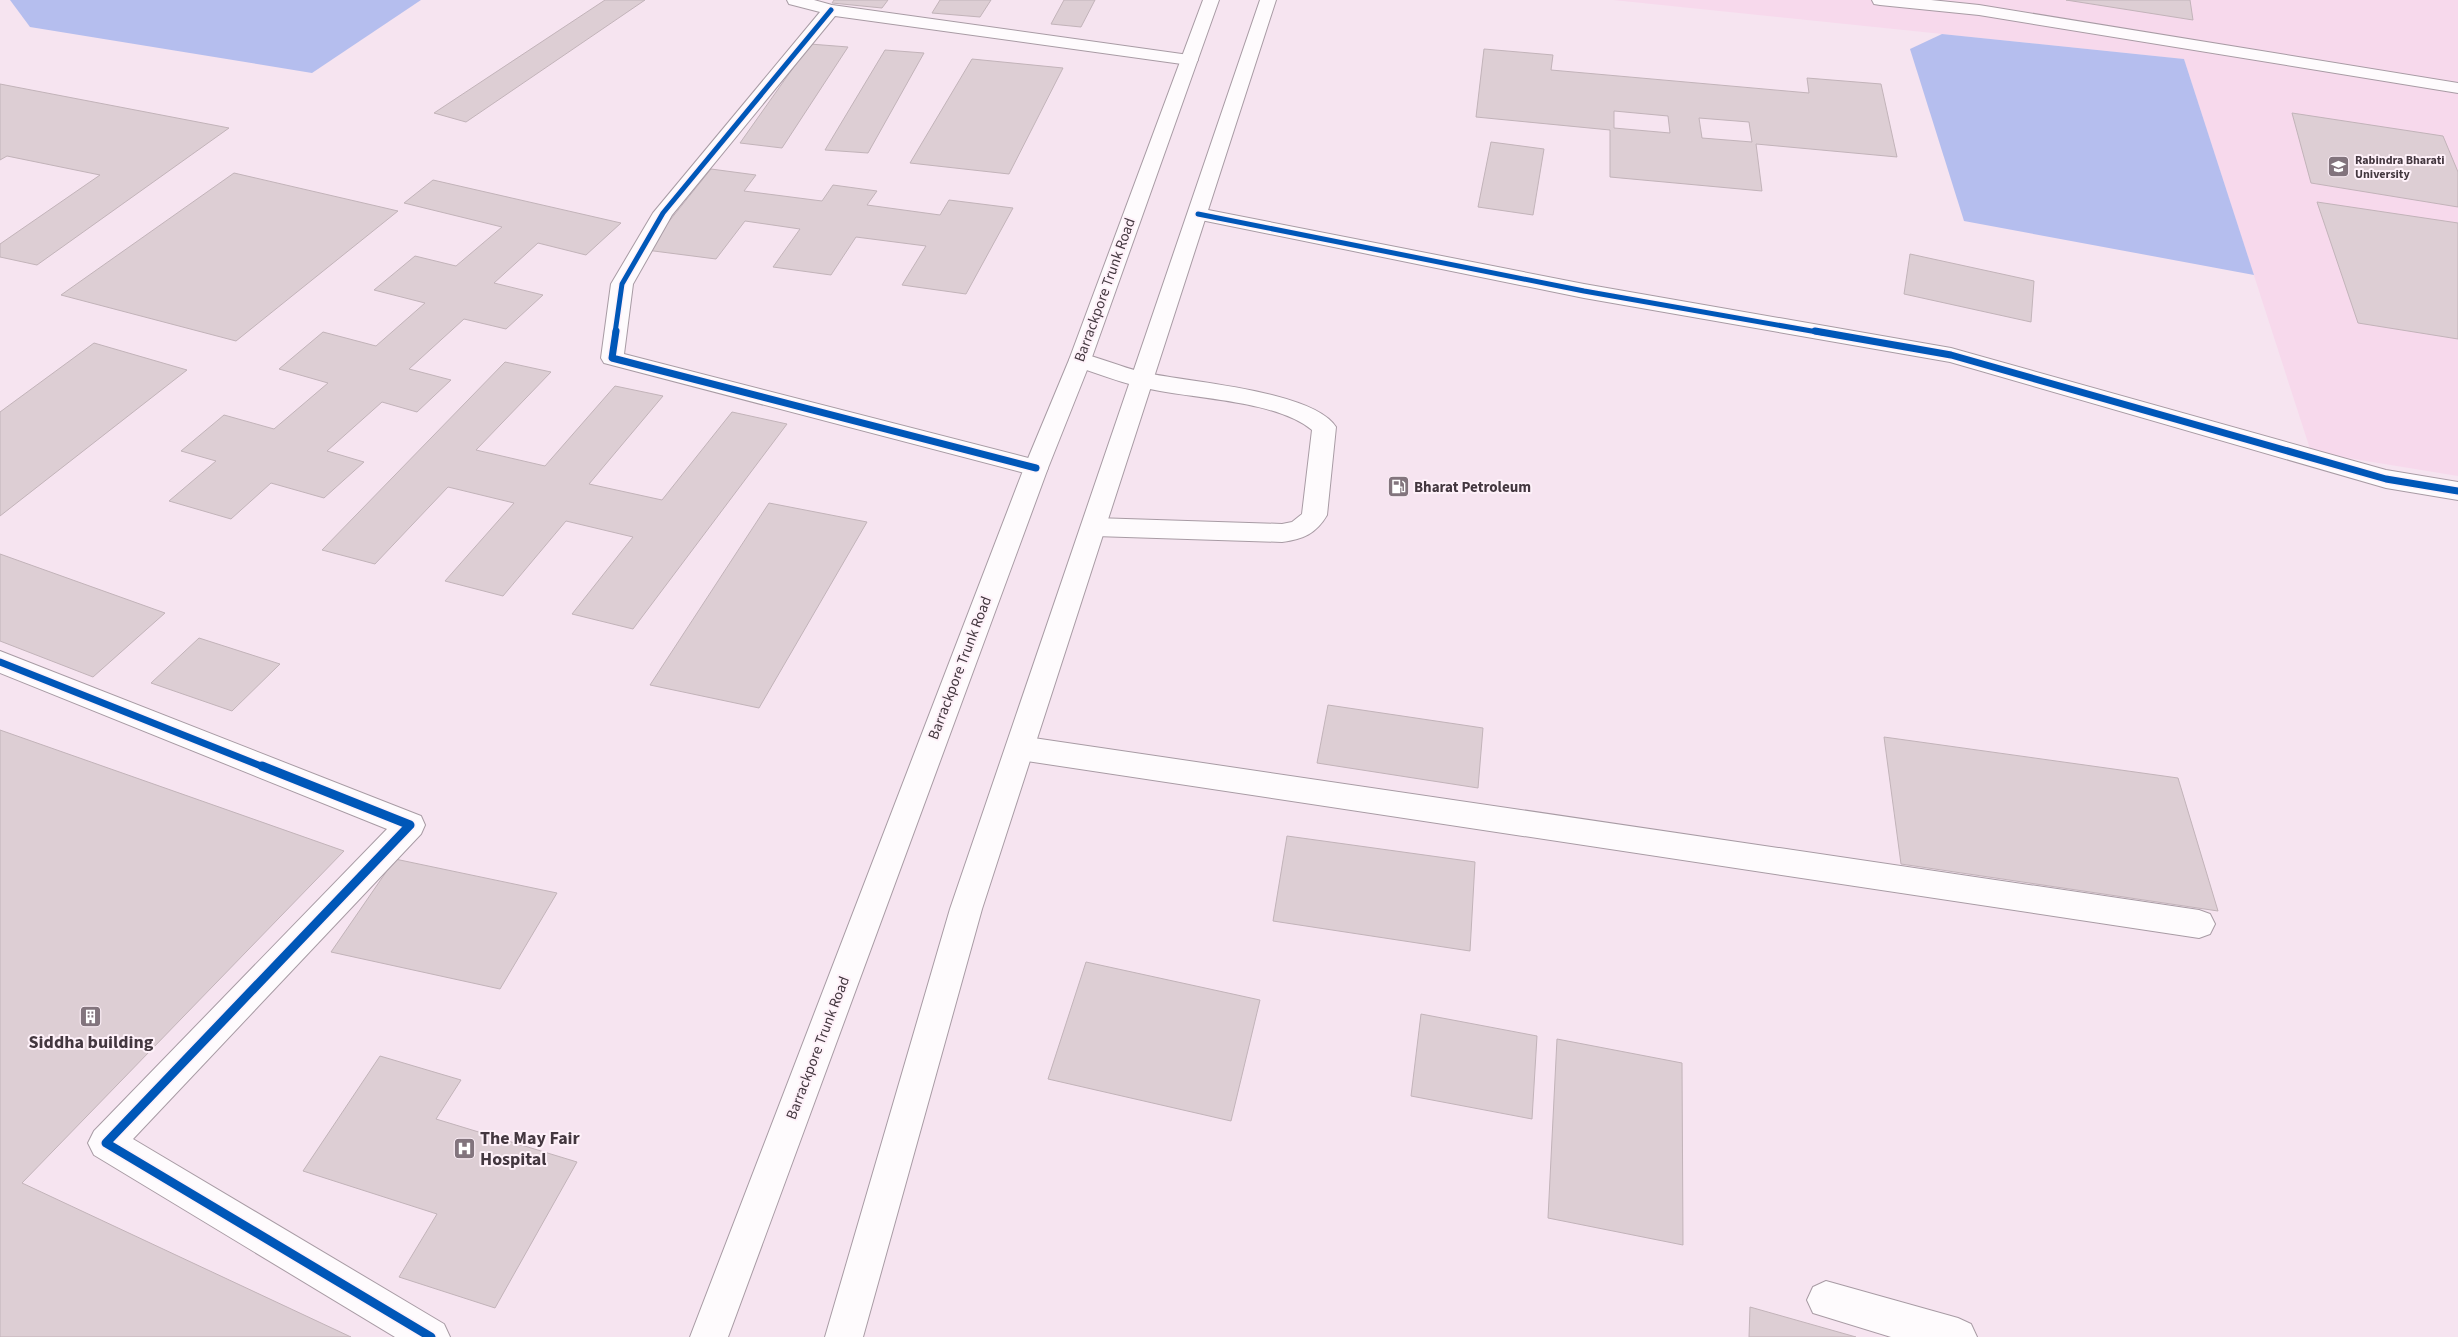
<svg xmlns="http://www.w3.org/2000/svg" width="2458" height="1337" font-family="'Source Sans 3',sans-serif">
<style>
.built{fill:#f7d9ec}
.water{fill:#b5beee}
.building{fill:#ddced4;stroke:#c2b3b9;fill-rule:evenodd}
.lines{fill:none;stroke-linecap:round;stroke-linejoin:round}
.lane-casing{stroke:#a89ba4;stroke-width:2}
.street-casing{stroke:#a89ba4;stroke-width:2}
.secondary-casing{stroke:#a89ba4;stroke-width:2}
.primary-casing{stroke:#a89ba4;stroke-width:2}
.lane{fill:#fefbfd;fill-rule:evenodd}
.street{fill:#fefbfd;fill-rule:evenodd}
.secondary{fill:#fefbfd;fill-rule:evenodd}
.primary{fill:#fefbfd;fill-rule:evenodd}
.cycleway-far2-casing{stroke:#fef1f9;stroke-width:8}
.cycleway-far1-casing{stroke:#fef1f9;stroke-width:10}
.cycleway-casing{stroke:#fef1f9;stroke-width:12}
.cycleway-far2{stroke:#0057b8;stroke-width:5}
.cycleway-far1{stroke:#0057b8;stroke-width:7}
.cycleway{stroke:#0057b8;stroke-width:9}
.labels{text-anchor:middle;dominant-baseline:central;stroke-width:4;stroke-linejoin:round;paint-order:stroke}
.far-poi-label{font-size:12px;font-weight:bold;fill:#43373f;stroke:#fef1f9;text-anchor:start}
.street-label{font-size:15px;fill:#43373f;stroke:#fef1f9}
.poi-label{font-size:15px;font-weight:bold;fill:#43373f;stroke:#fef1f9;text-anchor:start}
.near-poi-label{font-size:18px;font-weight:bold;fill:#43373f;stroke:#fef1f9}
</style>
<rect width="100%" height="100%" fill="#f6e4f0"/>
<polygon class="built" points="1613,0 2458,0 2458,476 2311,452 2184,59"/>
<g class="water">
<polygon points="10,0 421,0 312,73 30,27"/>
<polygon points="1942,34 2184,59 2254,275 1964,221 1910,49"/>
</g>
<g class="building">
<polygon points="605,0 645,0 466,122 434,113"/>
<polygon points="834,0 888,0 882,8 832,3"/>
<polygon points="940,0 991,0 980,17 932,13"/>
<polygon points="1064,0 1095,0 1081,27 1051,24"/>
<polygon points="2066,0 2190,0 2193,20"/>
<polygon points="810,44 848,47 782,148 740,143"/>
<path d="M1484,49l69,6 -2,15 258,23 -2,-15 74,6 16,73 -141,-13 6,47 -152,-14v-47l-134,-13zM1614,111l54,5 2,17 -56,-5zM1699,118l50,4 3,20 -50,-4z"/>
<polygon points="885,50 924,53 868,153 825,150"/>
<polygon points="972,59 1063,68 1009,174 910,163"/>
<polygon points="0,84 229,128 37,265 0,257 0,244 100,175 7,156 0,160"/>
<polygon points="2292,113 2443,136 2458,172 2458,207 2311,183"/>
<polygon points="1491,142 1544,149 1533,215 1478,207"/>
<polygon points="711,169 756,175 744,191 822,201 833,185 877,191 867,205 940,215 949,200 1013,208 966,294 902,285 926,246 856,237 831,275 773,267 800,229 745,221 716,259 646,250"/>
<polygon points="234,173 398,211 236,341 61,295"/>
<polygon points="433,180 621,223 586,255 538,243 494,283 543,295 506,329 464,319 409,369 451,380 417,412 382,402 327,451 364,462 324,498 271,483 231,519 169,501 216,461 181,451 224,415 274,429 328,383 279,369 323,332 376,346 425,303 374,290 415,256 456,266 502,227 404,203"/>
<polygon points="2317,202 2458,223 2458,339 2358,323"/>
<polygon points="1910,254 2034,281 2031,322 1904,294"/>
<polygon points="94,343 187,370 0,516 0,412"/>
<polygon points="505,362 551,372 476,450 545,466 615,386 663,396 589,484 662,500 732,412 787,424 633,629 572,614 633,537 566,521 503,596 445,581 514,503 448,487 375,564 322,550"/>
<polygon points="769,503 867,522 759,708 650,685"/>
<polygon points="0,554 165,613 93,677 0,641"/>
<polygon points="199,638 280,664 232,711 151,683"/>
<polygon points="1328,705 1483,728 1478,788 1317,763"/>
<polygon points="0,730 344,851 22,1183 351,1337 0,1337"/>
<polygon points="1884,737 2178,778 2218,911 1901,864"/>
<polygon points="1287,836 1475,862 1470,951 1273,921"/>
<polygon points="395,859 557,893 500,989 331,952"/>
<polygon points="1086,962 1260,1000 1231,1121 1048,1079"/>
<polygon points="1421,1014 1537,1036 1532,1119 1411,1096"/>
<polygon points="1557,1039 1682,1063 1683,1245 1548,1218"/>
<polygon points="380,1056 461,1080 436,1119 577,1162 495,1308 399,1277 437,1214 303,1171"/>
<polygon points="1750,1307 1856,1337 1749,1337"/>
</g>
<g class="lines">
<defs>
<g id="lane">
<polygon points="1872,0 1931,0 1979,5 2458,83 2458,93 1979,15 1880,5 1874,4"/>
<path d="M1080,353c21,5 41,14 62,19 43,10 171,18 194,55l-9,88c-11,19 -24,24 -45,27l-187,-6 -9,-3 -4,-6 4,-6 9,-3 187,6 10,-2 10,-8 10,-84c-34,-28 -109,-31 -152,-39 -30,-5 -59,-16 -88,-26l-3,-5 3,-5z"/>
<polygon points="1020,736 2199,910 2210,914 2215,924 2210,934 2199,938 1020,760 1010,756 1006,748 1010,740"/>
</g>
<g id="street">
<polygon points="787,0 814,0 832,5 1189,55 1195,56 1198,60 1195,64 1189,65 835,16 672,215 633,284 624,354 1036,460 1045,462 1048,468 1045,474 1036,476 604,363 601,358 611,284 653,213 820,12 789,4"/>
<polygon points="0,651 421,816 425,825 421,834 133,1139 444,1324 450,1337 395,1337 94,1155 88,1143 94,1131 387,829 0,673"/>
<polygon points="1826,1281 1958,1318 1971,1324 1977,1337 1891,1337 1813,1313 1807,1300 1813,1287"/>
</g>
<polygon id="secondary" points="1198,208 1584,284 1951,348 2386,470 2458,482 2458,500 2386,488 1950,362 1584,298 1191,218 1188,214 1191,210"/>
<g id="primary">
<polygon points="1203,0 1219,0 1091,360 1048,468 728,1337 690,1337 1024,468 1069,360"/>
<polygon points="1260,0 1276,0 982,909 863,1337 825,1337 950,909"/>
</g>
</defs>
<use href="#lane" class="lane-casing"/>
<use href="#street" class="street-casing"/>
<use href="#secondary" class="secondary-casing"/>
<use href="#primary" class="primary-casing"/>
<use href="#lane" class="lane"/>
<use href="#street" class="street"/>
<use href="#secondary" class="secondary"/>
<use href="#primary" class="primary"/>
<defs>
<g id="cycleway-far2">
<polyline points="1198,214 1584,291 1823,333"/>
<polyline points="615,333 622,284 663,213 831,10"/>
</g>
<g id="cycleway-far1">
<polyline points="616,331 612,358 1036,468"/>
<polyline points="1815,331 1951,355 2386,479 2458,491"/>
<polyline points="0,662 266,768"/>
</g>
<polyline id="cycleway" points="262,766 410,825 106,1143 431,1337"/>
</defs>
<use href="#cycleway-far2" class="cycleway-far2-casing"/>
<use href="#cycleway-far1" class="cycleway-far1-casing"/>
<use href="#cycleway" class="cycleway-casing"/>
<use href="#cycleway-far2" class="cycleway-far2"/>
<use href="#cycleway-far1" class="cycleway-far1"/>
<use href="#cycleway" class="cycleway"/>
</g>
<defs>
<symbol id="university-square" viewBox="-11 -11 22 22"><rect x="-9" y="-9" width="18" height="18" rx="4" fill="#82747d" stroke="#fef1f9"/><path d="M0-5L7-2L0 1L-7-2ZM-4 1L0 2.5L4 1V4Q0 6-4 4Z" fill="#fff"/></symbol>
<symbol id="fuel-square" viewBox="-11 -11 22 22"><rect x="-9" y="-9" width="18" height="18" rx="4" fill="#82747d" stroke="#fef1f9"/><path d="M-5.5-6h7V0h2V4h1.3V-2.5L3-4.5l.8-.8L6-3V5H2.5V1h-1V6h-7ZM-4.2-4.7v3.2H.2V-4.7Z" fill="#fff"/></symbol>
<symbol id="building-square" viewBox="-11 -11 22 22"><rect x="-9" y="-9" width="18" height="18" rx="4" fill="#82747d" stroke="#fef1f9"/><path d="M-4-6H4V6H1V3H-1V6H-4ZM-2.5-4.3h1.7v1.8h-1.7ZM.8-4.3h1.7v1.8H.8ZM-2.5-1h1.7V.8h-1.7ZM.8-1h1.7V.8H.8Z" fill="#fff"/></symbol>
<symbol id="hospital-square" viewBox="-11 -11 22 22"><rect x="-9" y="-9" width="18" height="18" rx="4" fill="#82747d" stroke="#fef1f9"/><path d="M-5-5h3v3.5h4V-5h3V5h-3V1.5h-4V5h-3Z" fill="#fff"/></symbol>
</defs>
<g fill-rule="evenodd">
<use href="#university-square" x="2326" y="154" width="25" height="25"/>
<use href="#fuel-square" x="1386" y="474" width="25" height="25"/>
<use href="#building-square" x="78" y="1004" width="25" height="25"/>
<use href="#hospital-square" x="452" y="1136" width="25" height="25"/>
</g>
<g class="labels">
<g class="far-poi-label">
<text x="2355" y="160">Rabindra Bharati<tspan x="2355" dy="14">University</tspan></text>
</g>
<g class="street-label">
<text transform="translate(1105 290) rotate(-70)">Barrackpore Trunk Road</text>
<text transform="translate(960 668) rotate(-69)">Barrackpore Trunk Road</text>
<text transform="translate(818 1048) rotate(-69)">Barrackpore Trunk Road</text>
</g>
<g class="poi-label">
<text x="1414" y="487">Bharat Petroleum</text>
</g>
<g class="near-poi-label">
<text x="91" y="1042">Siddha building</text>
<text x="480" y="1138" text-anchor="start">The May Fair<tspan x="480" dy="21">Hospital</tspan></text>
</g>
</g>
</svg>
